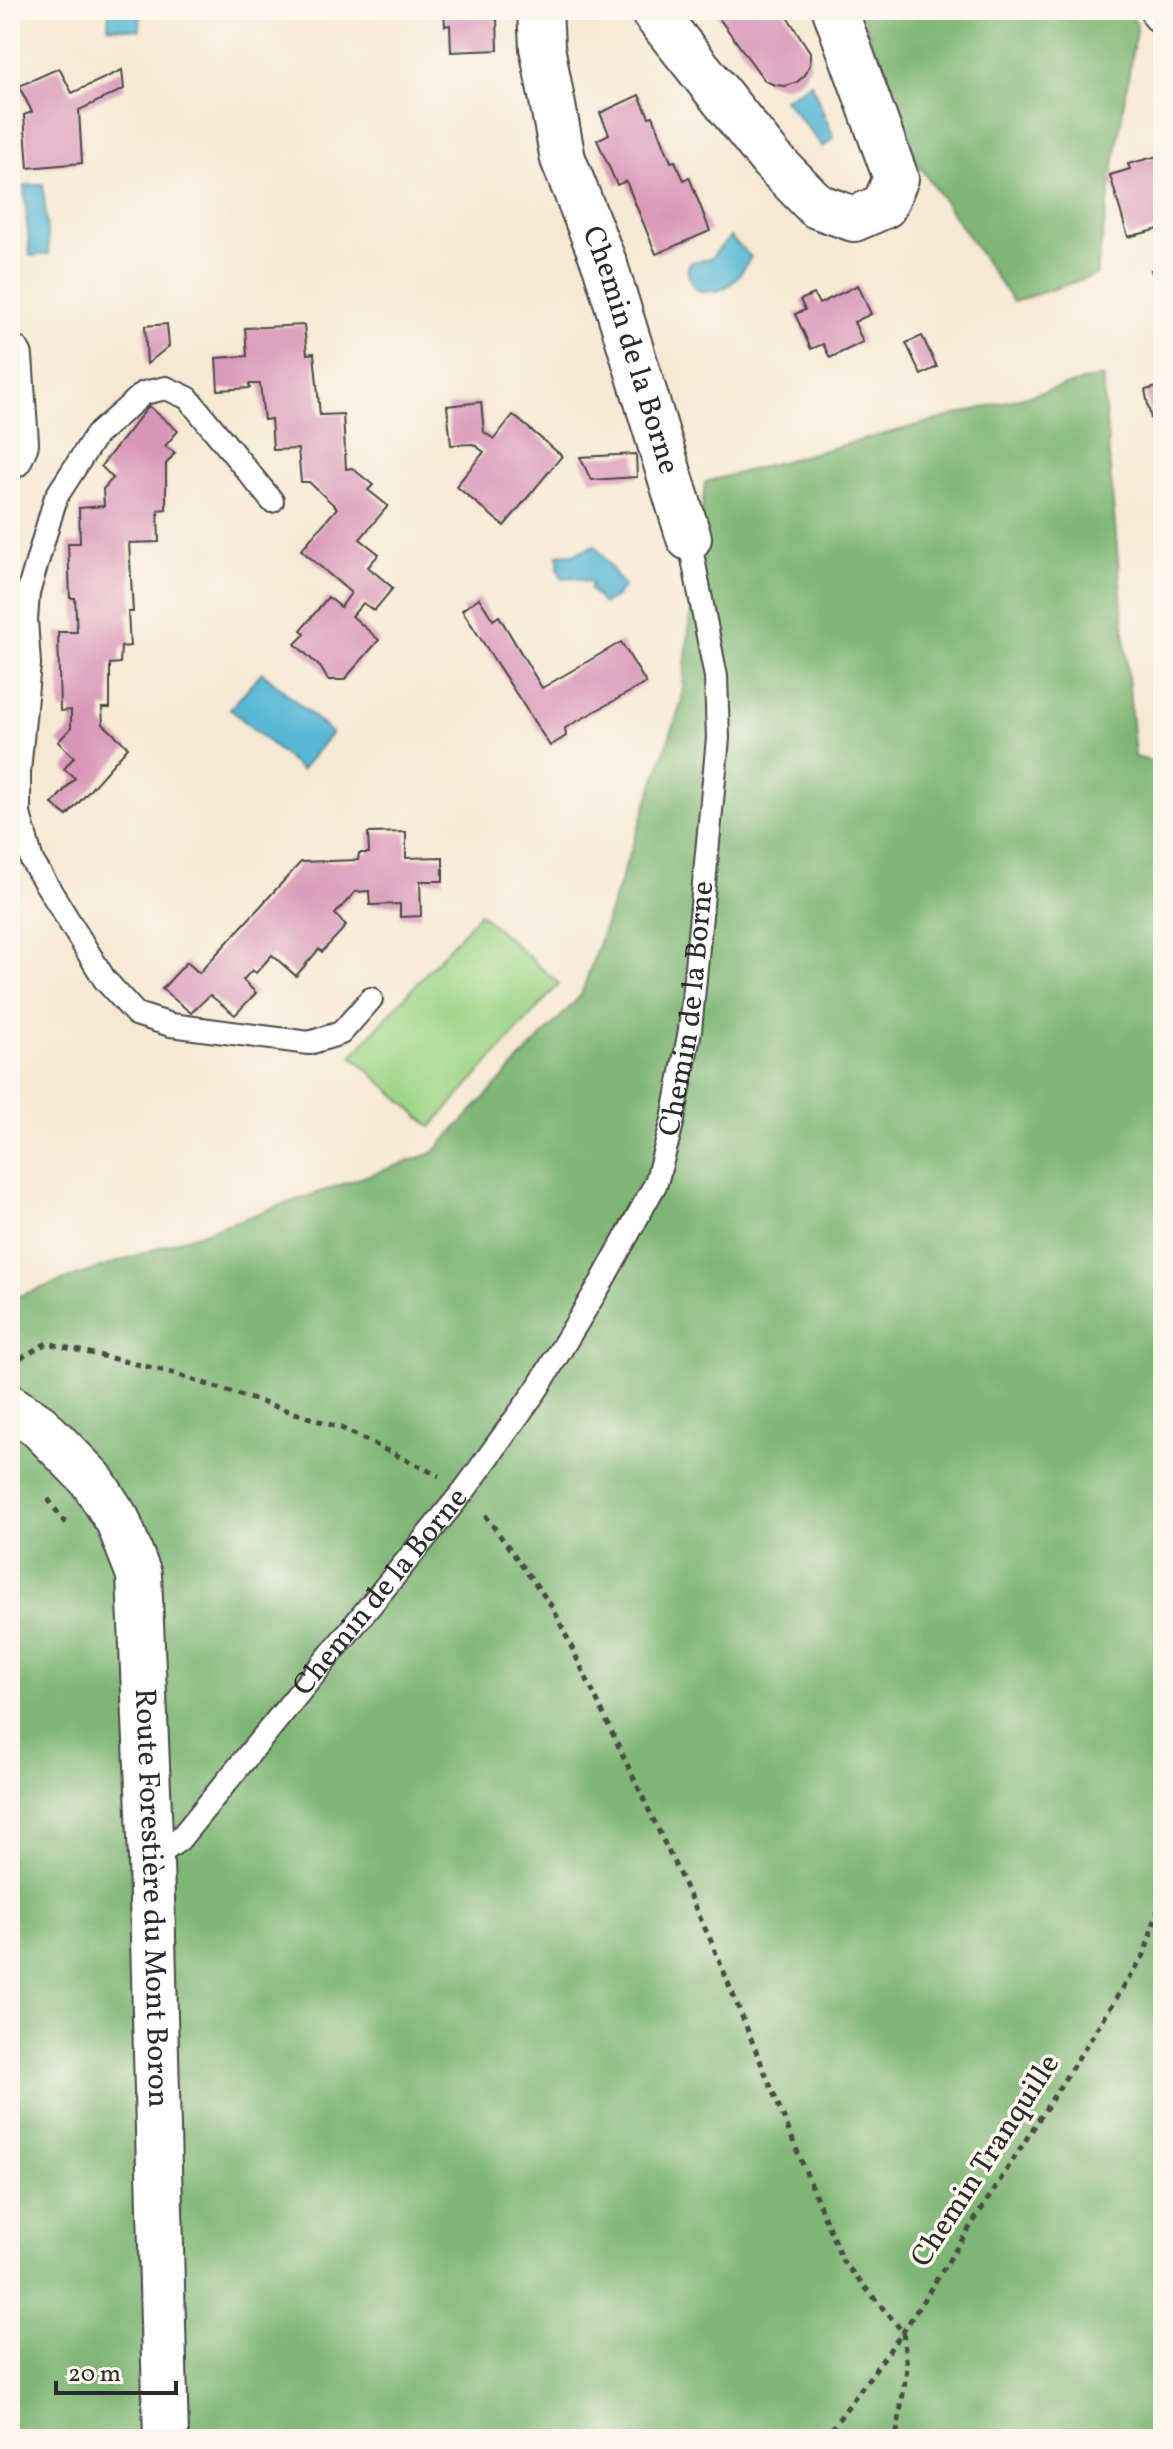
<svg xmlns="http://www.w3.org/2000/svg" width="1173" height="2449" font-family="Vollkorn,serif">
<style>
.green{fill:#9ed587;stroke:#648059;stroke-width:2}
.forest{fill:#7eb674;stroke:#547050;stroke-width:2}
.water{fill:#56b8d5;stroke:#407280;stroke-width:2}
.building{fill:#d997b8}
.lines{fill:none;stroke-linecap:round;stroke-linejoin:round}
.service-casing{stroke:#494844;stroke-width:26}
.minor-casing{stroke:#494844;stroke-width:48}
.path{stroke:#494844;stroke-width:5;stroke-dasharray:6 6;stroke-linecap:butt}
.service{stroke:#fff;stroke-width:22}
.minor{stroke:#fff;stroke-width:44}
.labels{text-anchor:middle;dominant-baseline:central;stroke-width:7;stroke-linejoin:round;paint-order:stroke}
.street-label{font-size:30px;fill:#2b2b2b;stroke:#fbf7ec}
</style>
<rect width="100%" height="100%" fill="#fbf7ec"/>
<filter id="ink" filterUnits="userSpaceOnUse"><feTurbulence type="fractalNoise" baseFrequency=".0125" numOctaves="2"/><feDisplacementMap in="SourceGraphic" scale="16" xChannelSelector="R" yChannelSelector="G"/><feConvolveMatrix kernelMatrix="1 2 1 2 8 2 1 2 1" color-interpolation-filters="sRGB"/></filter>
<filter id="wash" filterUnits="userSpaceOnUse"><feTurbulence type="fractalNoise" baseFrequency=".006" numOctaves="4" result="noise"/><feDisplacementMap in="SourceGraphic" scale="32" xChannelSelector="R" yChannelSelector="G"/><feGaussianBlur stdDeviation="1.8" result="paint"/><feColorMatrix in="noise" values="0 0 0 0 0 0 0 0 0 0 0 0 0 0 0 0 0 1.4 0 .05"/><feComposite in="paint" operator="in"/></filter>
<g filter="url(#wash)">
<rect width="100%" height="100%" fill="#f6e9d3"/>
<polygon class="green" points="480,913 559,984 431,1127 352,1056"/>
<g class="forest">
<polygon points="860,10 1126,10 1137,24 1096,275 1013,302 912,155"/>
<polygon points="1102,376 1135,757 1163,764 1163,2439 10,2439 10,1299 433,1153 581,995 681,704 705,482"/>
</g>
<g class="water">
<polygon points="109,10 141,10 140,30 108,27"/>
<polygon points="811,83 834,138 823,147 784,99"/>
<polygon points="43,184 49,254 30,256 24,186"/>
<path d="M730,237l21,20c-6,9 -11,19 -19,26 -20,15 -46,12 -44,-17l4,-4 18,-3z"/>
<polygon points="595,545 624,586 615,598 603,604 590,589 592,584 590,582 572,577 562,578 558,569 558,555 573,554"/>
<polygon points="262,672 332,733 301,770 230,709"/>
</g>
<g id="blocks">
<g class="building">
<polygon points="444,10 493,10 494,19 497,19 498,50 451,52 450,25 445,26"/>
<polygon points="713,10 783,10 810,52 810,64 805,75 797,82 786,86 775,85 765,81"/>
<polygon points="59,68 72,93 122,70 124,89 79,110 82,163 28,168 24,115 32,112 19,86"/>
<polygon points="639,95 649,117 653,116 671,162 675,161 684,180 689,177 710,231 656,254 626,181 617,185 597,140 609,134 600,113"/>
<polygon points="1158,156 1160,163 1163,162 1163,228 1128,237 1110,175 1130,169 1128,164"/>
<polygon points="1163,266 1163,292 1159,293 1151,270"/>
<polygon points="858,285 871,314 854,322 863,342 830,358 823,344 811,349 795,314 805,310 800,300 814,294 819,304"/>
<polygon points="167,324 169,346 147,364 145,326"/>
<polygon points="304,325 307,354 314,353 320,415 343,414 346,469 352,468 373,485 368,490 388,506 360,539 379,554 368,567 393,588 374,611 363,603 352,616 379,640 344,680 328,680 321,668 295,644 305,634 301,630 328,597 341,607 351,593 301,550 337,508 309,482 301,482 298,449 273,450 271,419 264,420 260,384 249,384 250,388 218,390 216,358 247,356 245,328"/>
<polygon points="922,336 937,367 921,375 906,343"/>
<polygon points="1163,386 1163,421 1152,424 1145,390"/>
<polygon points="481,402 484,432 494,439 513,415 562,456 504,526 456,486 484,452 473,444 451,445 447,406"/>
<polygon points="149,406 178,431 165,446 175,453 166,464 166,509 158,510 159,542 129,543 133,612 128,612 130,646 121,647 120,663 110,664 110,708 102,708 103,724 128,747 67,816 52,804 75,778 64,769 74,757 58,742 71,728 71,710 60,711 58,632 77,632 75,598 70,598 68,543 80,543 79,508 104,506 103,489 113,478 101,466"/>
<polygon points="636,454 637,477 591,480 580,457"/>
<polygon points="479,598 493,620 499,616 542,688 621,642 646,683 565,728 566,736 550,746 462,610"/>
<polygon points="406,832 406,858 443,857 443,881 420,881 421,916 400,917 400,904 370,905 369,891 355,892 335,914 346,926 322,952 319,949 296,976 272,955 256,973 252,970 243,980 256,993 235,1015 210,995 191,1013 162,989 187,962 199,973 301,862 358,860 359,853 369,853 368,833"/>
</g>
</g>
</g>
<g filter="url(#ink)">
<use href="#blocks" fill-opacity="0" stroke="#494844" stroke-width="2"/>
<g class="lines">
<defs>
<g id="service">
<polyline points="272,501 188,398 166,388 144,393 96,435 56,497 28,593 26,620 29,664 19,772 19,814 32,861 105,980 136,1014 171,1025 309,1043 341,1033 371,999"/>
<path id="s1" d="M151,1860l28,-20 287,-352 71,-99 64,-106 55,-100 17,-63 17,-90 28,-292 -2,-61 -27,-139"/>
</g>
<g id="minor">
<path id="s2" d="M540,10l2,37 21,112 42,106 84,273"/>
<polyline points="652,10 771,159 817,206 854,219 884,206 896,178 835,10"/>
<polyline points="1163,10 1163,11"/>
<polyline points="10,357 16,443 10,457"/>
<path id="s3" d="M10,1407l29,19 52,53 27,42 21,54 12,285 15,579"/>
</g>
</defs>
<use href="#service" class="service-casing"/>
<use href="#minor" class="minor-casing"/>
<g class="path">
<polyline points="10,1364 47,1343 166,1371 341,1428 439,1476"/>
<polyline points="48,1499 68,1527"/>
<polyline points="485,1515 553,1608 711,1941 842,2260 903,2332 907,2368 896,2439"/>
<polyline points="824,2439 903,2332 1144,1955 1163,1894"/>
</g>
<use href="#service" class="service"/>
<use href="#minor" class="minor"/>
</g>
</g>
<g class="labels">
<g class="street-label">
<text stroke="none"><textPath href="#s2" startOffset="354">Chemin de la Borne</textPath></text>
<text stroke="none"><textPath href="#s1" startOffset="1026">Chemin de la Borne</textPath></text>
<text stroke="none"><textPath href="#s1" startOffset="354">Chemin de la Borne</textPath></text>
<text stroke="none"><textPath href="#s3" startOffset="540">Route Forestière du Mont Boron</textPath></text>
<text transform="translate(986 2161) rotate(-57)">Chemin Tranquille</text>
</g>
</g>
<rect width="1173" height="2449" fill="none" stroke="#fbf7ec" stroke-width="40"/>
<path d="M56 2381v12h120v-12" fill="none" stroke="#2b2b2b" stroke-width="4"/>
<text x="68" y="2381" font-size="24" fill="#2b2b2b" stroke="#fbf7ec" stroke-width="6" paint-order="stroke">20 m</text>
</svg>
